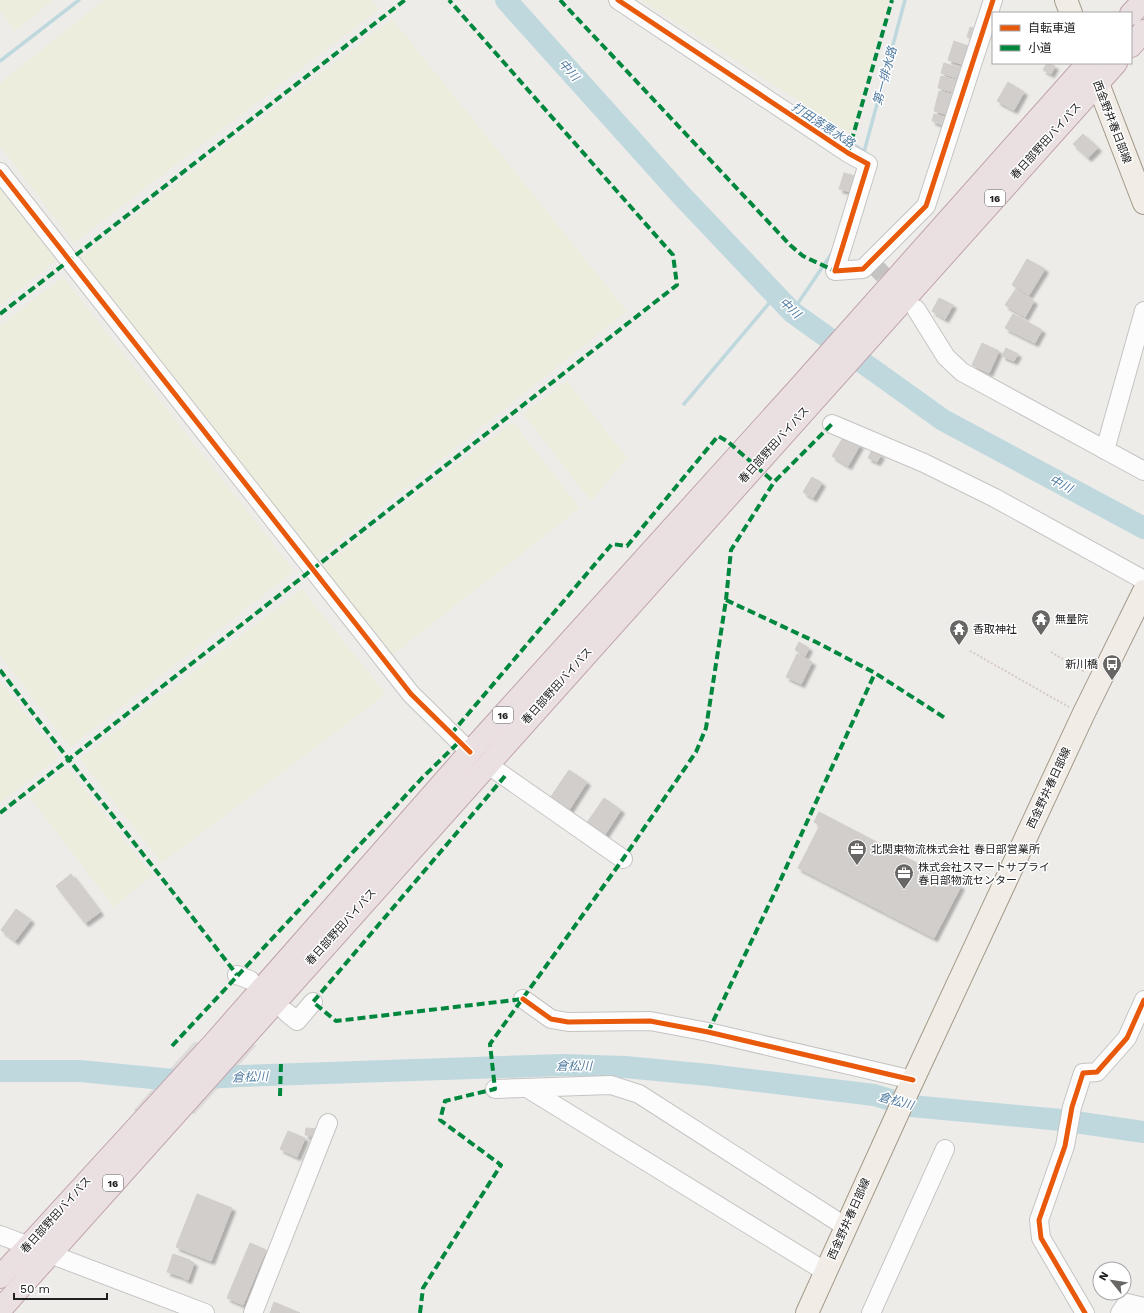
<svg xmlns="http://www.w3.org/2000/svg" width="1144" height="1313" font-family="'Work Sans','Noto Sans JP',sans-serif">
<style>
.farmland{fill:#eceddd}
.pier{fill:#dddcdb}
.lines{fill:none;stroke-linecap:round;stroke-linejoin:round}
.stream{stroke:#bfd8de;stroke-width:3.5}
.river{stroke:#bfd8de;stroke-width:22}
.building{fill:#d1cecc;stroke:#d1cdca;filter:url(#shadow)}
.minor-tunnel{stroke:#c5c3c1;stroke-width:18;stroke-dasharray:18 9;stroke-linecap:butt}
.minor-casing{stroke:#c5c4c3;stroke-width:20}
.major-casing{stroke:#a39987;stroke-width:24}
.highway-casing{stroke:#c1a2ab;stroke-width:24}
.path{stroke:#d6cac8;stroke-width:2;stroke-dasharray:2 2;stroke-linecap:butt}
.minor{stroke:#fcfcfc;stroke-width:18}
.major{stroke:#f1ece6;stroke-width:22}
.highway{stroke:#eae0e2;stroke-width:22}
.quiet{stroke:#00873e;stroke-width:4;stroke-dasharray:8 4;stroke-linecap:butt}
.cycleway-casing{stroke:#fff;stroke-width:8}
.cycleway{stroke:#e8590c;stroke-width:5}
.labels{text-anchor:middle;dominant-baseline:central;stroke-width:3;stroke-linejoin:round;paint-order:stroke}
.shield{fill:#fff;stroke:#636363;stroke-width:1}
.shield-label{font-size:10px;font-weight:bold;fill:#202020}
.street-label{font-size:11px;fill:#202020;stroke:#fff}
.poi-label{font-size:11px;fill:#202020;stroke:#fff;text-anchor:start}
.water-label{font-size:12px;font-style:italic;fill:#4f7aa1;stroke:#fff}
</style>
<defs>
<filter id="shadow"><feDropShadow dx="3.5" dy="3.5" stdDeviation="1" flood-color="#0004"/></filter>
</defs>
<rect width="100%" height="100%" fill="#eeece9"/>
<g class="farmland">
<polygon points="0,0 53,0 15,31 0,11"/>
<polygon points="104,0 372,0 379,9 74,243 0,146 0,83"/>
<polygon points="641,0 889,0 851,134"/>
<polygon points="392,19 627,311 316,559 80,257"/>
<polygon points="0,188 56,260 0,305"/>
<polygon points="63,277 294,571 70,747 0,655 0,326"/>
<polygon points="567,381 627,458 591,501 523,414"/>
<polygon points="513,422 580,508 391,656 322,567"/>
<polygon points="302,589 386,694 162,863 80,759"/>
<polygon points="0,681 59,757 0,803"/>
<polygon points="67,767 152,875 114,907 30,798"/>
</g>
<polygon class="pier" points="194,1042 257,1045 195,1114 133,1111"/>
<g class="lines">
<g class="stream">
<polyline points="0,61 79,0"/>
<polyline points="798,109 865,152"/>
<polyline points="863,156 905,0"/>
<polyline points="792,312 832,253"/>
<polyline points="684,404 776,295"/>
</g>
<g class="river">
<polyline points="506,0 682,196 792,312 943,420 1144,528"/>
<polyline points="0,1071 80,1071 173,1080 240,1076 563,1065 625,1067 709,1075 874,1095 911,1106 1061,1120 1144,1132"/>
</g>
</g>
<g class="building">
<polygon points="970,27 976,29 973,39 967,37"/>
<polygon points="954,41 968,46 962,64 948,60"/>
<polygon points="944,63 963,69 959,79 941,73"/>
<polygon points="1047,63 1055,66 1051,74 1043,70"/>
<polygon points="941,76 960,81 956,93 938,88"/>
<polygon points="1008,82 1024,92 1014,110 997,101"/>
<polygon points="939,91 954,95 949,115 934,111"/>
<polygon points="934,114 946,118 943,125 932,121"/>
<polygon points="1083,134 1098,148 1088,158 1073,144"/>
<polygon points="844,173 855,176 851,192 839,189"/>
<polygon points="1027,259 1045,269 1029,295 1012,285"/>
<polygon points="1015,290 1034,301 1025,317 1005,305"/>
<polygon points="939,298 953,305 945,319 932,311"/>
<polygon points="1013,314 1042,330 1035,343 1005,328"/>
<polygon points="982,343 999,351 989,373 972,365"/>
<polygon points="1006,348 1018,354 1014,361 1002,356"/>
<polygon points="844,436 860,445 848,466 832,456"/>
<polygon points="872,450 881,455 877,462 868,458"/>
<polygon points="812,477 822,483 813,498 803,492"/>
<polygon points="799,642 809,648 805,656 795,650"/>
<polygon points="797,654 812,662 801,684 786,677"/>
<polygon points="569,770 587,782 569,810 550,798"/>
<polygon points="604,798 621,810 604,836 586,824"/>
<polygon points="819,812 961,886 934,938 798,868 820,825 814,822"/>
<polygon points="71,874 100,912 85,923 56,886"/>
<polygon points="16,909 31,920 15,941 1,930"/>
<polygon points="306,1128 321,1129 320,1137 305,1135"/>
<polygon points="288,1131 305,1138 297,1157 280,1149"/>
<polygon points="197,1194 232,1208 211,1261 176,1247"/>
<polygon points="250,1243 266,1250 243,1305 227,1298"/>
<polygon points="173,1254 190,1260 190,1261 194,1263 188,1280 183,1278 183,1277 167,1272"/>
<polygon points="274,1302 300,1313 270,1313"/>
</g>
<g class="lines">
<polyline class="minor-tunnel" points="871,262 901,294"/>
<defs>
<g id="minor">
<polyline points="618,0 848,153 868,164 835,271 863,269 926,206 993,0"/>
<polyline points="0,172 411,694 470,752"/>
<polyline points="916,309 946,357 962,372 1144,471"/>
<polyline points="832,424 924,463 995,498 1144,580"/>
<polyline points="1105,450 1144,311"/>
<polyline points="487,764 623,859"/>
<polyline points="237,975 250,980"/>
<polyline points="523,999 551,1019 568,1022 650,1021 708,1032 913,1080"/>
<polyline points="286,1012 297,1021 313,1002"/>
<polyline points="527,1088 826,1272"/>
<polyline points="495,1089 611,1085 639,1094 846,1227"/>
<polyline points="0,1235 205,1313"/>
<polyline points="253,1313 328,1123"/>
<polyline points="871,1313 945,1149"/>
<polyline points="1085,1313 1041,1238 1039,1220 1065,1146 1072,1107 1083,1073 1097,1072 1127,1038 1144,1000"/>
<polyline points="1120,1313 1127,1303 1144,1307"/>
</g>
<g id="major">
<polyline points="1066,0 1071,13"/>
<polyline points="1092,68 1144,203"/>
<polyline points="807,1313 906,1095 1083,715 1144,591"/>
</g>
<g id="highway">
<polyline points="1131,14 1144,0"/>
<polyline points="1131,46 1144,31"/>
<polyline points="0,1277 214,1043 470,752 797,390 1088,63"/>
<polyline points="0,1310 1116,63"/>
</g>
</defs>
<use href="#minor" class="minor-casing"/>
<use href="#major" class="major-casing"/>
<use href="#highway" class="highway-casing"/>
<g class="path">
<polyline points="970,651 1069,707"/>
<polyline points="1051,652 1085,672"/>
</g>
<use href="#minor" class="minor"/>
<use href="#major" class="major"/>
<use href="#highway" class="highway"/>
<g class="quiet">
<polyline points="560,0 790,245 803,256 835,271"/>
<polyline points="848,153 892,0"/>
<polyline points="0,314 405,0"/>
<polyline points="726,600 816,642 875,673 945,718"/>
<path d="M0,670c78,103 159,203 237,305"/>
<polyline points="451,734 612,544 627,546 718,436 727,441 774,482"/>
<polyline points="505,776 313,1002 336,1021 523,999"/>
<polyline points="0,813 677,285 673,255 449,0"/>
<polyline points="708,1032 775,892 875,673"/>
<polyline points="172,1046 423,777 459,742"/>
<polyline points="280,1096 281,1063"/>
<polyline points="420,1313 423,1288 501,1165 440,1120 445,1101 495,1089 490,1044 623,859 696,752 706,728 726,600 731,550 774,482 832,424"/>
</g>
<defs>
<g id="cycleway">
<polyline points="618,0 848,153 868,164 835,271 863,269 926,206 993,0"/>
<polyline points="0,172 411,694 470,752"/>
<polyline points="523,999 551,1019 568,1022 650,1021 708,1032 913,1080"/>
<polyline points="1085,1313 1041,1238 1039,1220 1065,1146 1072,1107 1083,1073 1097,1072 1127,1038 1144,1000"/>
</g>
</defs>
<use href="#cycleway" class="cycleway-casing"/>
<use href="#cycleway" class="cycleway"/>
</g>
<defs>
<symbol id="temple-pin" viewBox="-11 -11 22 30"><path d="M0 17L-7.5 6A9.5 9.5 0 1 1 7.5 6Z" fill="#686766" stroke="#fff"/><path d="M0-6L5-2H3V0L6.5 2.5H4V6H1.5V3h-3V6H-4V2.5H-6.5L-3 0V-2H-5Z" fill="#fff"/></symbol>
<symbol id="bus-pin" viewBox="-11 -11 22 30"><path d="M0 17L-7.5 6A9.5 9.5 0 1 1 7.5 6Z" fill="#686766" stroke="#fff"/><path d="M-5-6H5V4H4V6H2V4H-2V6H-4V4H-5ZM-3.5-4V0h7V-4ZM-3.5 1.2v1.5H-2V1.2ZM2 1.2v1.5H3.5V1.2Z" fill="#fff"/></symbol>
<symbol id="office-pin" viewBox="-11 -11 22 30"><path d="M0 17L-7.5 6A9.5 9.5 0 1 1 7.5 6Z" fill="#686766" stroke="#fff"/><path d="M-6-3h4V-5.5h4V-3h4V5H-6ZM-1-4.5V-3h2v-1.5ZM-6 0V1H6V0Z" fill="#fff"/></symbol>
</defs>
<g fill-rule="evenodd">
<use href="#temple-pin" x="1030" y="608" width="22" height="30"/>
<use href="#temple-pin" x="948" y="618" width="22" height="30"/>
<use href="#bus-pin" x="1101" y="653" width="22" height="30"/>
<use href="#office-pin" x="846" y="838" width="22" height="30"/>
<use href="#office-pin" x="893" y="862" width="22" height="30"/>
</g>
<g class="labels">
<g class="shield">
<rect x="985" y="190" width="20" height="16" rx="3"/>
<rect x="493" y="707" width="20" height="16" rx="3"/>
<rect x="103" y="1175" width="20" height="16" rx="3"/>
</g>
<g class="shield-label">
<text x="995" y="198">16</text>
<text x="503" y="715">16</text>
<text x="113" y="1183">16</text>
</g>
<g class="street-label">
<text transform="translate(1112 122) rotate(69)">西金野井春日部線</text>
<text transform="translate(1046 141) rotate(-48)">春日部野田バイパス</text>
<text transform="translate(774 445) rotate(-48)">春日部野田バイパス</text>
<text transform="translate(557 686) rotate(-48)">春日部野田バイパス</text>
<text transform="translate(1049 788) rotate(-65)">西金野井春日部線</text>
<text transform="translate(341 927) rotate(-48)">春日部野田バイパス</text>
<text transform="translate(56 1215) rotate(-48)">春日部野田バイパス</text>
<text transform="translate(849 1219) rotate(-66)">西金野井春日部線</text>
</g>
<g class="poi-label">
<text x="1055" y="619">無量院</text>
<text x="973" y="629">香取神社</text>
<text x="1098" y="664" text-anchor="end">新川橋</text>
<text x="871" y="849">北関東物流株式会社 春日部営業所</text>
<text x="918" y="867">株式会社スマートサプライ<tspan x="918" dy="13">春日部物流センター</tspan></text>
</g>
<g class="water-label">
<text transform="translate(569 70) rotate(48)">中川</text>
<text transform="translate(885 76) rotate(-75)">第一排水路</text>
<text transform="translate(823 125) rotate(33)">打田落悪水路</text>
<text transform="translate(790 308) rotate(42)">中川</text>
<text transform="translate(1061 484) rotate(28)">中川</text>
<text x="574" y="1066">倉松川</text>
<text transform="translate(250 1077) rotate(-2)">倉松川</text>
<text transform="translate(896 1101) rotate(15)">倉松川</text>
</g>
</g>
<rect x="992" y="12" width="140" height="52" fill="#ffffff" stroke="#a6a6a6"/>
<rect x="1000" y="25" width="20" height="6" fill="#e8590c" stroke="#a6a6a6"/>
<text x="1028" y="32" font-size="12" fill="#202020">自転車道</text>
<rect x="1000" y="45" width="20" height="6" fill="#00873e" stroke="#a6a6a6"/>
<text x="1028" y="52" font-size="12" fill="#202020">小道</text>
<g transform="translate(1112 1281) rotate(300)"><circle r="19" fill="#ffffff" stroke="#a6a6a6"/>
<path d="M0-3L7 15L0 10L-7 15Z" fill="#686766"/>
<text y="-6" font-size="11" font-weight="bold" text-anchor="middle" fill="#202020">N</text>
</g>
<path d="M14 1293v6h93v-6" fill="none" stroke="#202020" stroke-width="2"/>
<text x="20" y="1293" font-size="12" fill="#202020" stroke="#ffffff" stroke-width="3" paint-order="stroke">50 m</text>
</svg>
